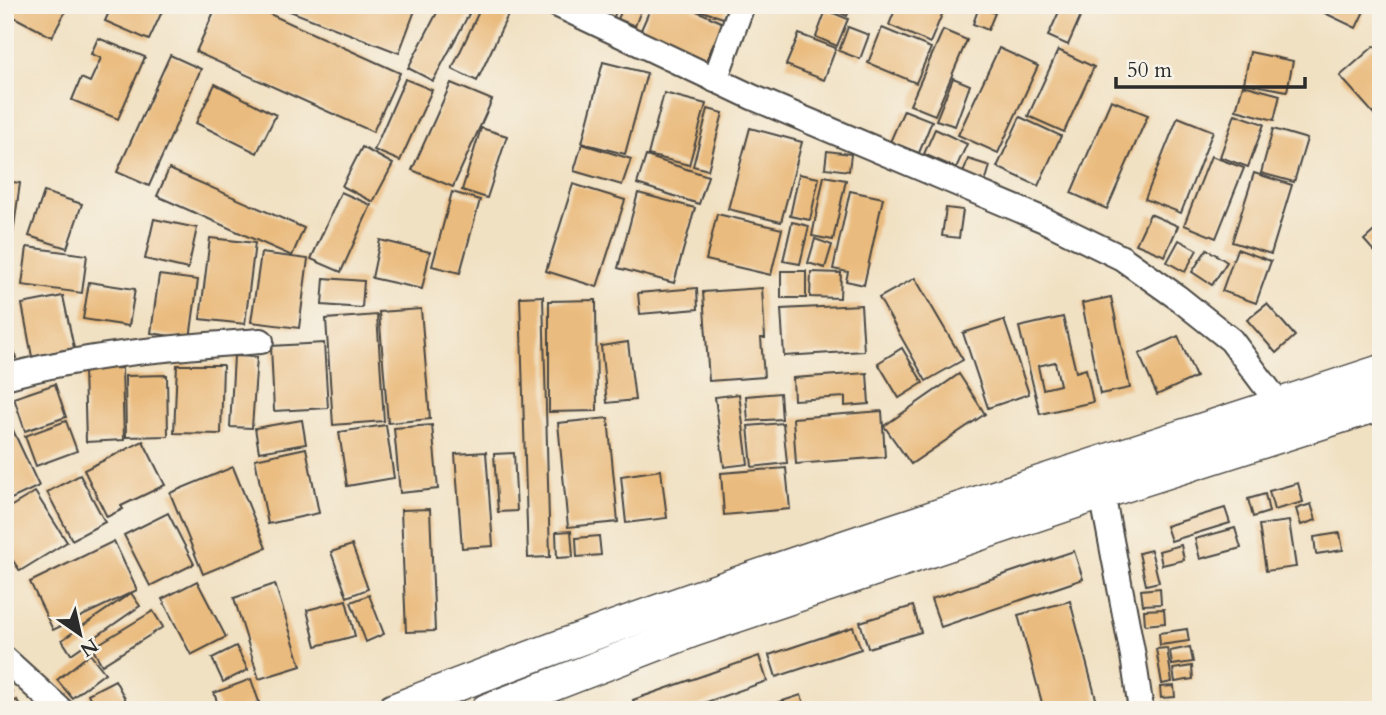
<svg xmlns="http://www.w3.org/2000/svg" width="1386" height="715" font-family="Cardo,serif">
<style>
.building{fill:#eabb7e;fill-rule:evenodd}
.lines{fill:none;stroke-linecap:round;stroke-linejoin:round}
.minor-casing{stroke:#494642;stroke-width:28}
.major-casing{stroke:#494642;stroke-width:35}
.minor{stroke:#fff;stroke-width:24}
.major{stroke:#fff;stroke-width:32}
</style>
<rect width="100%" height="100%" fill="#f7f3e8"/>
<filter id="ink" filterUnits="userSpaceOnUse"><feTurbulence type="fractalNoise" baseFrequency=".0143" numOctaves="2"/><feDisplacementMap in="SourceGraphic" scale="14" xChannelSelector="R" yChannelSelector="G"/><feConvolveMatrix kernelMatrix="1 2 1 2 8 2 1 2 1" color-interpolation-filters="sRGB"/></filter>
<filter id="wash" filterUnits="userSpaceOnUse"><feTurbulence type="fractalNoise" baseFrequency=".00686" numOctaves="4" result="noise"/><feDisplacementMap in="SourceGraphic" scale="28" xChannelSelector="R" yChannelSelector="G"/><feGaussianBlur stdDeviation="1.57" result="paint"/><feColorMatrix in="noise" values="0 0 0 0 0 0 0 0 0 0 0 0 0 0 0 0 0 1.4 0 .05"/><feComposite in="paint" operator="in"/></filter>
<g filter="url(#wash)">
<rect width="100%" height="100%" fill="#f1e1c3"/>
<g id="blocks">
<g class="building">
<polygon points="16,5 69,5 52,37 10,15"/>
<polygon points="112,5 165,5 149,40 105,21"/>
<polygon points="217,5 250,5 400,73 373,132 196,52"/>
<polygon points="289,5 417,5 399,53 287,10"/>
<polygon points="441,5 452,5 469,14 433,81 408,68"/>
<polygon points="482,5 508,15 477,81 452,69"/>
<polygon points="603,5 618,5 613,20 599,15"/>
<polygon points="624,5 643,5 635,26 618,19"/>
<polygon points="652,5 684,5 723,23 706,61 640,32"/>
<polygon points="694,5 728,5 723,18 693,8"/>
<polygon points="822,5 852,5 847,16"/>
<polygon points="897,5 946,5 930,43 889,25"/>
<polygon points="1062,5 1082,13 1068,45 1048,36"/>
<polygon points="1308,5 1367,5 1356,28"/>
<polygon points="979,7 995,13 988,30 973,24"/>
<polygon points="826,10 848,19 837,46 816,37"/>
<polygon points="848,27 869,35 860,59 839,51"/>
<polygon points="882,28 931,48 916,83 868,63"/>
<polygon points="943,30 967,40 935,115 910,105"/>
<polygon points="799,34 836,48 824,80 786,65"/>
<polygon points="98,38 145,57 118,119 72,100 81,78 90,82 101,58 91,54"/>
<polygon points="1374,46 1381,53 1381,122 1340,76"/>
<polygon points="999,48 1038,66 998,153 958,135"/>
<polygon points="1058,50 1094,67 1064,132 1028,116"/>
<polygon points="1250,52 1293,61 1287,91 1244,83"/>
<polygon points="170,55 201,69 149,186 117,172"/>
<polygon points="603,62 647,73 625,154 582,143"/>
<polygon points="953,78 970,85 955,126 936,120"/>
<polygon points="405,79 432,90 400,161 374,150"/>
<polygon points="451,83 492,100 453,187 412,170"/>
<polygon points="215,84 276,115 257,153 196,123"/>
<polygon points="1243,85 1280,95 1274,120 1236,110"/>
<polygon points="664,93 706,104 689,165 648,155"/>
<polygon points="1111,100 1148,115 1107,209 1071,193"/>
<polygon points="708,109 723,113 708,170 693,166"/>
<polygon points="904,110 932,121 919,153 890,142"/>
<polygon points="1235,114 1264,124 1248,167 1220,157"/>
<polygon points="1020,117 1061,136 1038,186 997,167"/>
<polygon points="1178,117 1213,131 1181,213 1145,199"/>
<polygon points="481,128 507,136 487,198 462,190"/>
<polygon points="750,128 802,142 781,222 728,209"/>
<polygon points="935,129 967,144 956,168 924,154"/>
<polygon points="1273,129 1307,139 1294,182 1261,173"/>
<polygon points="582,144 631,159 622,185 574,171"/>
<polygon points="362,147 393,164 373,202 342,186"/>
<polygon points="827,151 851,154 849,171 825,168"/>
<polygon points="646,156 708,176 699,204 637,184"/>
<polygon points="1211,156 1244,168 1216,238 1184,225"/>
<polygon points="968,159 990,166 984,186 961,179"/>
<polygon points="169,169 304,228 292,256 157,196"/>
<polygon points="1254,173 1292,185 1271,254 1232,242"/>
<polygon points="799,174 819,178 810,220 790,216"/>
<polygon points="824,176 846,180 833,240 812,236"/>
<polygon points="5,181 20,183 13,234 5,233"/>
<polygon points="573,184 625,200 597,287 546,271"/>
<polygon points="850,191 883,198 864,285 846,281 848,272 833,269"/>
<polygon points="44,192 82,204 67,248 29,236"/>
<polygon points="341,192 371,205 341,272 311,259"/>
<polygon points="452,192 480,200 460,273 432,266"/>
<polygon points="638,193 695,208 674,283 618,268"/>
<polygon points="946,208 963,210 959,238 942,236"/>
<polygon points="717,214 782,229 771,275 706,260"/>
<polygon points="1150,214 1178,226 1165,256 1136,244"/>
<polygon points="154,219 197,228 188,269 145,259"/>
<polygon points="792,222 809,226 800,264 783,261"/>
<polygon points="1381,225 1381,259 1364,240"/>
<polygon points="210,238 255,243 245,324 200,319"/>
<polygon points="815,239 832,245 825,268 808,263"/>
<polygon points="380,240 430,252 422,289 372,278"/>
<polygon points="1179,240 1197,250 1185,272 1167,262"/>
<polygon points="27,247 87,255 82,293 22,285"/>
<polygon points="1207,249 1227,262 1212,285 1192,272"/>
<polygon points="1237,249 1271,261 1256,303 1222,291"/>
<polygon points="261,253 308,259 299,328 251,322"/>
<rect x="781" y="271" width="25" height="27"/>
<polygon points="811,272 841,273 840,298 810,297"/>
<polygon points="159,275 198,280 190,339 151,333"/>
<polygon points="324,278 364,281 362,308 322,305"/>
<polygon points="915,278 963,360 926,381 879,298"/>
<polygon points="89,282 135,289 129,326 83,319"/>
<polygon points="697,288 698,309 640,314 638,293"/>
<polygon points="762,288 765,338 761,338 764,377 709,381 703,292"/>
<polygon points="63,296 74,348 32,357 22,304"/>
<polygon points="543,296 550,557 528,558 520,297"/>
<polygon points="1111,297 1130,388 1100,394 1082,303"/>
<polygon points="596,300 597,411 549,412 549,301"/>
<polygon points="1267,304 1295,336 1276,353 1247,320"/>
<polygon points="861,305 864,351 784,356 781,309"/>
<polygon points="421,309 430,419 388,423 379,312"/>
<polygon points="377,315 384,421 333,425 326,319"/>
<path d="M1063,317l13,55 10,-3 7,33 -53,12 -21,-87zM1055,362l5,23 -17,4 -5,-23z"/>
<polygon points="5,319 16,358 5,362"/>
<polygon points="1004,320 1029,394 988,408 963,333"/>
<polygon points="1178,336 1196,377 1157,395 1139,354"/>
<polygon points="628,342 635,400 607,403 601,346"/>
<polygon points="324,343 328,408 274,411 271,346"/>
<polygon points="902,348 923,383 899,398 878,363"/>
<polygon points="234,356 257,357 252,428 230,427"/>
<polygon points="177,365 223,365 221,434 174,433"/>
<polygon points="122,368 124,440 86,442 84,369"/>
<polygon points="867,373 869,404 845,406 845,397 794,400 793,378"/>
<polygon points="959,374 985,414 911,464 884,426"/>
<polygon points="167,375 168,436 126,437 125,376"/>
<polygon points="55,384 66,417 25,431 14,398"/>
<polygon points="780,393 782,419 748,421 746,396"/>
<polygon points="739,394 748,464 724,467 715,397"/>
<polygon points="882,411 885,457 796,464 793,418"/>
<polygon points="5,413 39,486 5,502"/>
<polygon points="608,418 618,522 568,527 558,423"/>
<polygon points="302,420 306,444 259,452 255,428"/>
<polygon points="66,421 77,451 36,466 25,436"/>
<polygon points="783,423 787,463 752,467 748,426"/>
<polygon points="386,425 394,478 347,486 339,432"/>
<polygon points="432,425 438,489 400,493 394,428"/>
<polygon points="143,441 165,485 121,506 123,509 107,517 84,470"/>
<polygon points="306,448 319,513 268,524 255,459"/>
<polygon points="486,452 493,546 462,548 455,454"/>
<polygon points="514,453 517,511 498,512 494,454"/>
<polygon points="233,467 266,548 203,574 170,493"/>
<polygon points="786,468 790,509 724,515 721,473"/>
<polygon points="661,470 667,518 626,523 621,476"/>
<polygon points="80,475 105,522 72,540 47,492"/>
<polygon points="1298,483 1303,502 1274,510 1269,491"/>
<polygon points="35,492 67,542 20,571 5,549 5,510"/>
<polygon points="1265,494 1269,512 1253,517 1248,499"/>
<polygon points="1311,504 1316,520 1301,525 1296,509"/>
<polygon points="1225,508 1230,523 1171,541 1166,526"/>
<polygon points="430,509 435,631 406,632 401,510"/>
<polygon points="168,513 194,564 150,586 124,535"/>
<polygon points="1289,521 1296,567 1266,571 1259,525"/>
<polygon points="1235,528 1241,548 1200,559 1195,539"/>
<polygon points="571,531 573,557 557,558 556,532"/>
<polygon points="1340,533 1343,550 1316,554 1314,537"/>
<polygon points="599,536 601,555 577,557 576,538"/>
<polygon points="114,541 137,590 53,630 30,582"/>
<polygon points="352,545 368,589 347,597 331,552"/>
<polygon points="1181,545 1184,560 1162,565 1159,551"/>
<polygon points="1151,550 1159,582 1146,585 1139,553"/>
<polygon points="1074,551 1083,579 941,627 931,599"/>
<polygon points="197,581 226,637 191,655 162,599"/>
<polygon points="275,584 301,666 259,679 234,598"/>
<polygon points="1160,588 1161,604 1143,605 1141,590"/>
<polygon points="131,593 140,606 71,654 62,640"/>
<polygon points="369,595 384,634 366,642 351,602"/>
<polygon points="346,600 355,636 316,646 307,610"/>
<polygon points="1070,601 1099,710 1044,710 1018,615"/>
<polygon points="913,606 921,632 868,648 860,622"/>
<polygon points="1164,609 1165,623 1145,625 1144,610"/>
<polygon points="153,611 163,627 102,665 92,648"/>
<polygon points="853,627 861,649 776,677 769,655"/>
<polygon points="1187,629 1189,641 1160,645 1159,633"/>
<polygon points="236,646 248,670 223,682 212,658"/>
<polygon points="1190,647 1193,662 1172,665 1170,651"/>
<polygon points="1167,648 1172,682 1162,684 1156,649"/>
<polygon points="90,654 105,673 72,698 57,680"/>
<polygon points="759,656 767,681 684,710 636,710 633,700"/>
<polygon points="1192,666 1193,679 1175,682 1173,669"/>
<polygon points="251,679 259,702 238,710 220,710 214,693"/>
<polygon points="5,680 12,692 5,696"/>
<polygon points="115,680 131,710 96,710 88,694"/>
<polygon points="1174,686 1175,697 1161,698 1160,687"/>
<polygon points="801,695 806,710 758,710 758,709"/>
<polygon points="17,700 22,710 5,710 5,707"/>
<polygon points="1173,702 1174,710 1162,710 1161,703"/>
</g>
</g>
</g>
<g filter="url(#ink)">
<use href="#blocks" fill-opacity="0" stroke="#494642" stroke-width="2"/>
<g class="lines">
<defs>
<g id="minor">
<polyline points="558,5 752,97 1044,220 1122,258 1177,297 1231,340 1279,404"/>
<polyline points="715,80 742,5"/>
<path d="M5,377c83,-23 170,-30 256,-36"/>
<polyline points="1102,493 1133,656 1141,710"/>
<polyline points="5,659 61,710"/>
</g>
<g id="major">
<path d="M393,710c323,-128 657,-230 988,-339"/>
<polyline points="487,710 692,631 1102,493 1381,404"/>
</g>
</defs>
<use href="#minor" class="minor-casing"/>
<use href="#major" class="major-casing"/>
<use href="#minor" class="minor"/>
<use href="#major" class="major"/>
</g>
</g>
<rect width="1386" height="715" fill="none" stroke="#f7f3e8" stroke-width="28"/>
<g transform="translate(80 634) rotate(146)" stroke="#f7f3e8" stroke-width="5" paint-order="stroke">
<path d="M0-5L12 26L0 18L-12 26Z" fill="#2b2b2b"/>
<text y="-10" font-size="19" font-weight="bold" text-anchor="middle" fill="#2b2b2b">N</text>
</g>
<path d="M1116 77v10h189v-10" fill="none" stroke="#2b2b2b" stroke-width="3.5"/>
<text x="1127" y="77" font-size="21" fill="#2b2b2b" stroke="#f7f3e8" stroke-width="5" paint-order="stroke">50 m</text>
</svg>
